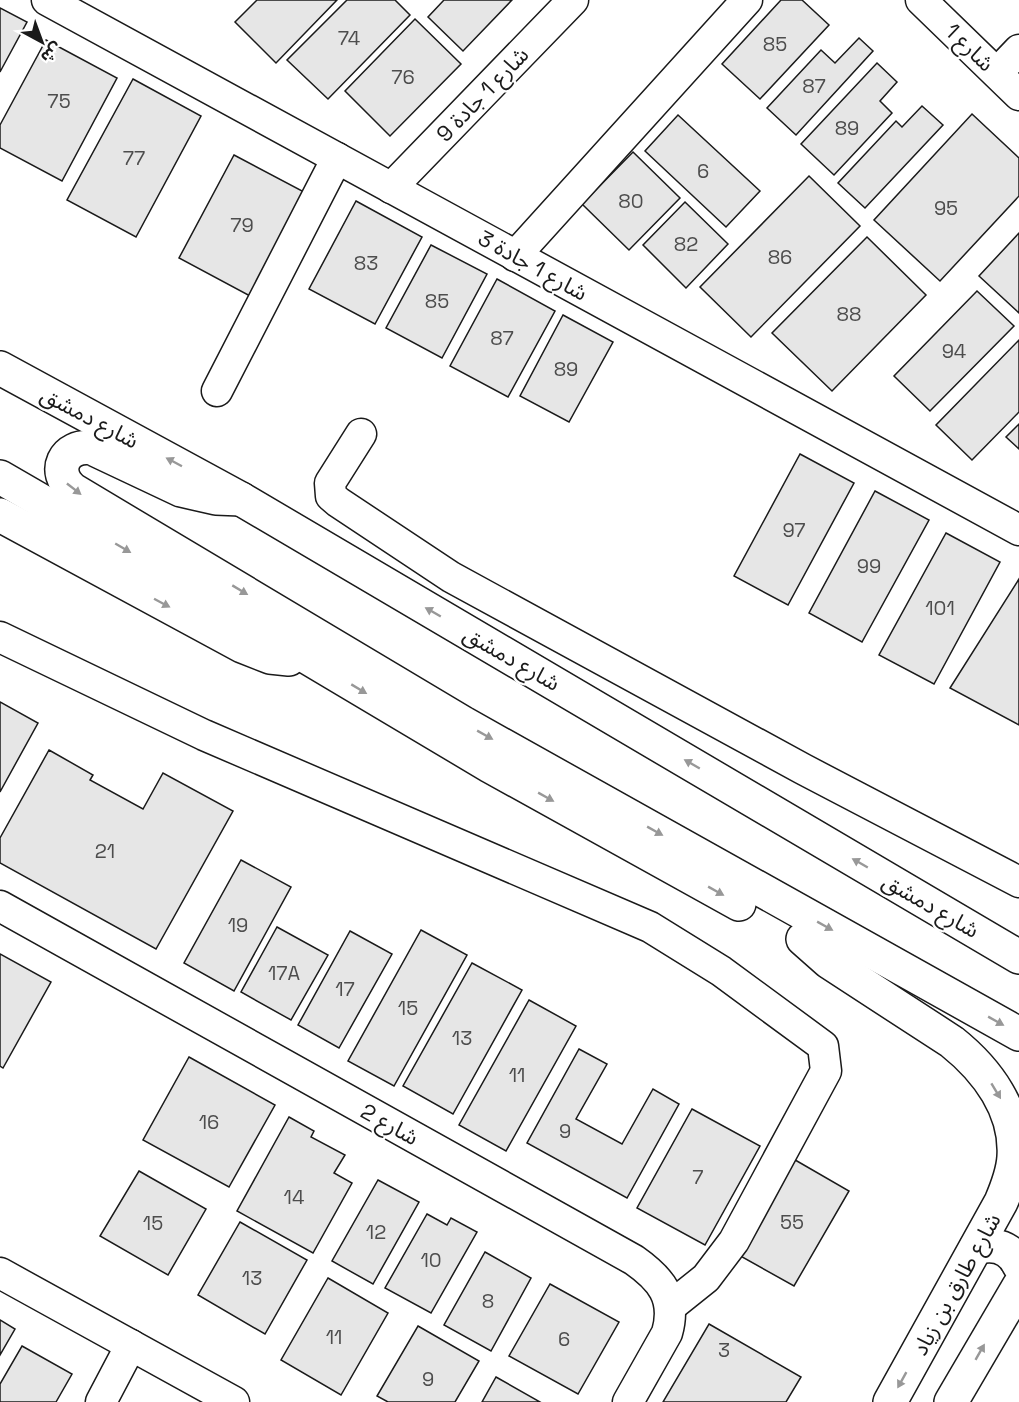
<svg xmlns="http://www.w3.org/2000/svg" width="1019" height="1402" font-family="'Space Grotesk','Noto Sans Arabic',sans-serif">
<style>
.building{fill:#e6e6e6;stroke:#1a1a1a;stroke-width:1.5}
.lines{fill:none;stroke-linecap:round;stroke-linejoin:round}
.minor-casing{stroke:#1a1a1a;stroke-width:33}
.major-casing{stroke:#1a1a1a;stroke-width:36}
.minor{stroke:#fff;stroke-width:30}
.major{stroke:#fff;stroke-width:33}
.oneway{fill:#989898}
.labels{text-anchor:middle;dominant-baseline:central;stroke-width:4.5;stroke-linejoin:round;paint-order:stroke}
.number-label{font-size:20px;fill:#4d4d4d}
.street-label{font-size:22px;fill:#1a1a1a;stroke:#fff}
</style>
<rect width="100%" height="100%" fill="#fff"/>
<g class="building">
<polygon points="257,0 337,0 276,63 235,22"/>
<polygon points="347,0 395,0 410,15 328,99 287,60"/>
<polygon points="444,0 512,0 463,51 428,17"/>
<polygon points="781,0 802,0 829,25 760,99 722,64"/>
<polygon points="0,8 27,22 0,72"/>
<polygon points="415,19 461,64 390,136 345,91"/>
<polygon points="859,38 873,51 796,135 767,108 821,50 835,63"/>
<polygon points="46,40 117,78 62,181 0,148 0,125"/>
<polygon points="877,63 897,82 880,101 892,113 834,175 801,144"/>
<polygon points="133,79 201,116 136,237 67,200"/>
<polygon points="922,106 943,125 865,208 838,183 896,121 902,127"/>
<polygon points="972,114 1019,158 1019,196 940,281 874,220"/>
<polygon points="678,115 760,191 726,227 645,151"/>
<polygon points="633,152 680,198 629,250 582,204"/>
<polygon points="234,155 306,193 250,296 179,258"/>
<polygon points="809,176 860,226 751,337 700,287"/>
<polygon points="356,201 422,237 375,324 309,289"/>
<polygon points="685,202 728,244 686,288 643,245"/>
<polygon points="1019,233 1019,313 979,276"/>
<polygon points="867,237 926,295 832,391 772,333"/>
<polygon points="431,245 487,274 442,358 386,328"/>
<polygon points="497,279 555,311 508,397 450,366"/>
<polygon points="977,291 1014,326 930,411 894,376"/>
<polygon points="563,315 613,342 569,422 520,396"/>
<polygon points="1019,340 1019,412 972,460 936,425"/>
<polygon points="1019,424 1019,449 1006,437"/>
<polygon points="800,454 854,483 788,605 734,576"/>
<polygon points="875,491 929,520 862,642 809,613"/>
<polygon points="946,533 1000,562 934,684 879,655"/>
<polygon points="1019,579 1019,725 950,688"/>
<polygon points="0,702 38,723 0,792"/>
<polygon points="49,750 93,775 90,780 143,809 163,773 233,811 156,949 0,863 0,838"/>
<polygon points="241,860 291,887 234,991 184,963"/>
<polygon points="277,927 328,955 291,1020 241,992"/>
<polygon points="421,930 467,955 394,1086 348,1061"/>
<polygon points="350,931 392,954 339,1048 298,1025"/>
<polygon points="0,954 51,982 3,1068 0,1066"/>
<polygon points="472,963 522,990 453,1114 403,1086"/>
<polygon points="529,1000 576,1026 506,1151 459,1125"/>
<polygon points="579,1049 607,1064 576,1119 622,1144 653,1089 679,1104 627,1198 527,1143"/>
<polygon points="189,1057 275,1105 229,1187 143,1140"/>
<polygon points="692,1109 760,1146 705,1245 637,1208"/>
<polygon points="289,1117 314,1131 311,1137 345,1155 334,1173 352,1183 313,1253 237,1211"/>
<polygon points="790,1157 849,1191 794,1286 735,1253"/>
<polygon points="139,1171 206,1209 168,1275 100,1236"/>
<polygon points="378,1180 419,1202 373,1284 332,1261"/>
<polygon points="427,1214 447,1225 451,1218 477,1232 431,1313 385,1288"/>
<polygon points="240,1222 307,1260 265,1334 198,1295"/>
<polygon points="485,1252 531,1278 491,1351 444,1325"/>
<polygon points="328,1278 388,1313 341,1395 281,1360"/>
<polygon points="550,1284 619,1322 578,1394 509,1356"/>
<polygon points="0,1320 15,1329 0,1355"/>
<polygon points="709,1324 801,1377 786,1402 663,1402"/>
<polygon points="418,1326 479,1361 455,1402 388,1402 377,1396"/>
<polygon points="22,1346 72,1374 56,1402 0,1402 0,1384"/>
<polygon points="496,1377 540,1402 482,1402"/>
</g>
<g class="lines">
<defs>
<g id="minor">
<polyline points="47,0 1019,530"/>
<polyline points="921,0 1019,95"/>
<polyline points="997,73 1019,50"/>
<polyline points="391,188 573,0"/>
<polyline points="515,256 747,0"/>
<polyline points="217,391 337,158"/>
<polyline points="361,434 330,483 331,496 338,502 451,577 803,769 1019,882"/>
<polyline points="0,637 204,735 650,927 721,971 823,1046 826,1071 734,1241 706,1278 671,1306"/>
<path d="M0,906l634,354c27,19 43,38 33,73l-39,69"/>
<polyline points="0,1273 234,1402"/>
<polyline points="101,1402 131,1345"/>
</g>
<g id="major">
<polyline points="0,368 241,499 1019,957"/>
<polyline points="0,477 164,572 490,766 739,904"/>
<path d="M241,499l-25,-1 -35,-8 -89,-42c-28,-4 -41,24 -19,42l390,233 556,311"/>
<polyline points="0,515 242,646 270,657 289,659"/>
<path d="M803,939l26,23 123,80c35,28 65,68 62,115 -1,16 -7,31 -13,45l-111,200"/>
<path d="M976,1248c19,-6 35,0 43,17"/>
<polyline points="951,1402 1019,1286"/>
</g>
</defs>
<use href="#minor" class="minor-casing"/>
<use href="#major" class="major-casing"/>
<use href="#minor" class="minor"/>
<use href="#major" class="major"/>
</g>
<defs><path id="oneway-solid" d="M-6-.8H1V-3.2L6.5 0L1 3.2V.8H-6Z" transform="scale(1.5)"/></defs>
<g class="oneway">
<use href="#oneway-solid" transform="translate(174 462) rotate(-152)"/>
<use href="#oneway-solid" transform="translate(74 489) rotate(38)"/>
<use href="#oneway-solid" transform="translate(123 548) rotate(30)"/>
<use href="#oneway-solid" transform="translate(240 590) rotate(31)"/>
<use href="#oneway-solid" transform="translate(162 603) rotate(28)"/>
<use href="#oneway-solid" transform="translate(433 612) rotate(-150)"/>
<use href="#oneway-solid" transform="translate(359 689) rotate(31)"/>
<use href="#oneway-solid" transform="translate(485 735) rotate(29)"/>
<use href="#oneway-solid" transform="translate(692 764) rotate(-150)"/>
<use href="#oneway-solid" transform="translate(546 797) rotate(29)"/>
<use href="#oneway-solid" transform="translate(655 831) rotate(29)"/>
<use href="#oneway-solid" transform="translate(860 863) rotate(-150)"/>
<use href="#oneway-solid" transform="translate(716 891) rotate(29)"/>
<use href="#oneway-solid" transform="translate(825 926) rotate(29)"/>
<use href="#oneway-solid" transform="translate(996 1021) rotate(29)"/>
<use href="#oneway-solid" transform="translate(996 1091) rotate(59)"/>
<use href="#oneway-solid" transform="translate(980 1352) rotate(-60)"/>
<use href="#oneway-solid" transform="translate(902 1380) rotate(119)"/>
</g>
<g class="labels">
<g class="number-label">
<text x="349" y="38">74</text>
<text x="775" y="44">85</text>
<text x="403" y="77">76</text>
<text x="814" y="86">87</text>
<text x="59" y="101">75</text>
<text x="847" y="128">89</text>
<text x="134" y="158">77</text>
<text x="703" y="171">6</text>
<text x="631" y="201">80</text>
<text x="946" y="208">95</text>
<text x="242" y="225">79</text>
<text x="686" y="244">82</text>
<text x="780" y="257">86</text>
<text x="366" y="263">83</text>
<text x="437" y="301">85</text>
<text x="849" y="314">88</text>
<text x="502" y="338">87</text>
<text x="954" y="351">94</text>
<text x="566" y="369">89</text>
<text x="794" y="530">97</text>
<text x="869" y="566">99</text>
<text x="940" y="608">101</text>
<text x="105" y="851">21</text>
<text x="238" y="925">19</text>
<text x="284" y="973">17A</text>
<text x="345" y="989">17</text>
<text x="408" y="1008">15</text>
<text x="462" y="1038">13</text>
<text x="517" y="1075">11</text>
<text x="209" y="1122">16</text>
<text x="565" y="1131">9</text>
<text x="698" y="1177">7</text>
<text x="294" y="1197">14</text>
<text x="792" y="1222">55</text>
<text x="153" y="1223">15</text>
<text x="376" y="1232">12</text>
<text x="431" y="1260">10</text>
<text x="252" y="1278">13</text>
<text x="488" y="1301">8</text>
<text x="334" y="1337">11</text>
<text x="564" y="1339">6</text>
<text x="724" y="1350">3</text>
<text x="428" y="1379">9</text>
</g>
<g class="street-label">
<text transform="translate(970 47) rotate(44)">شارع 1</text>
<text transform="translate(482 94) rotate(-46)">شارع 1 جادة 9</text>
<text transform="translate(533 265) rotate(29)">شارع 1 جادة 3</text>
<text transform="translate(90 417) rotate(28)">شارع دمشق</text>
<text transform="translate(512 658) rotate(30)">شارع دمشق</text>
<text transform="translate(931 905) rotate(30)">شارع دمشق</text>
<text transform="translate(390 1124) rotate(29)">شارع 2</text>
<text transform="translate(956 1284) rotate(-61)">شارع طارق بن زياد</text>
</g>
</g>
<g transform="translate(42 42) rotate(139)" stroke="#ffffff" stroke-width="4.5" paint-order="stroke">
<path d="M0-4.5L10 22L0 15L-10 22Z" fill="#1a1a1a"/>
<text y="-9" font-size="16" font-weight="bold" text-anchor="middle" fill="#1a1a1a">ش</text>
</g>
</svg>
